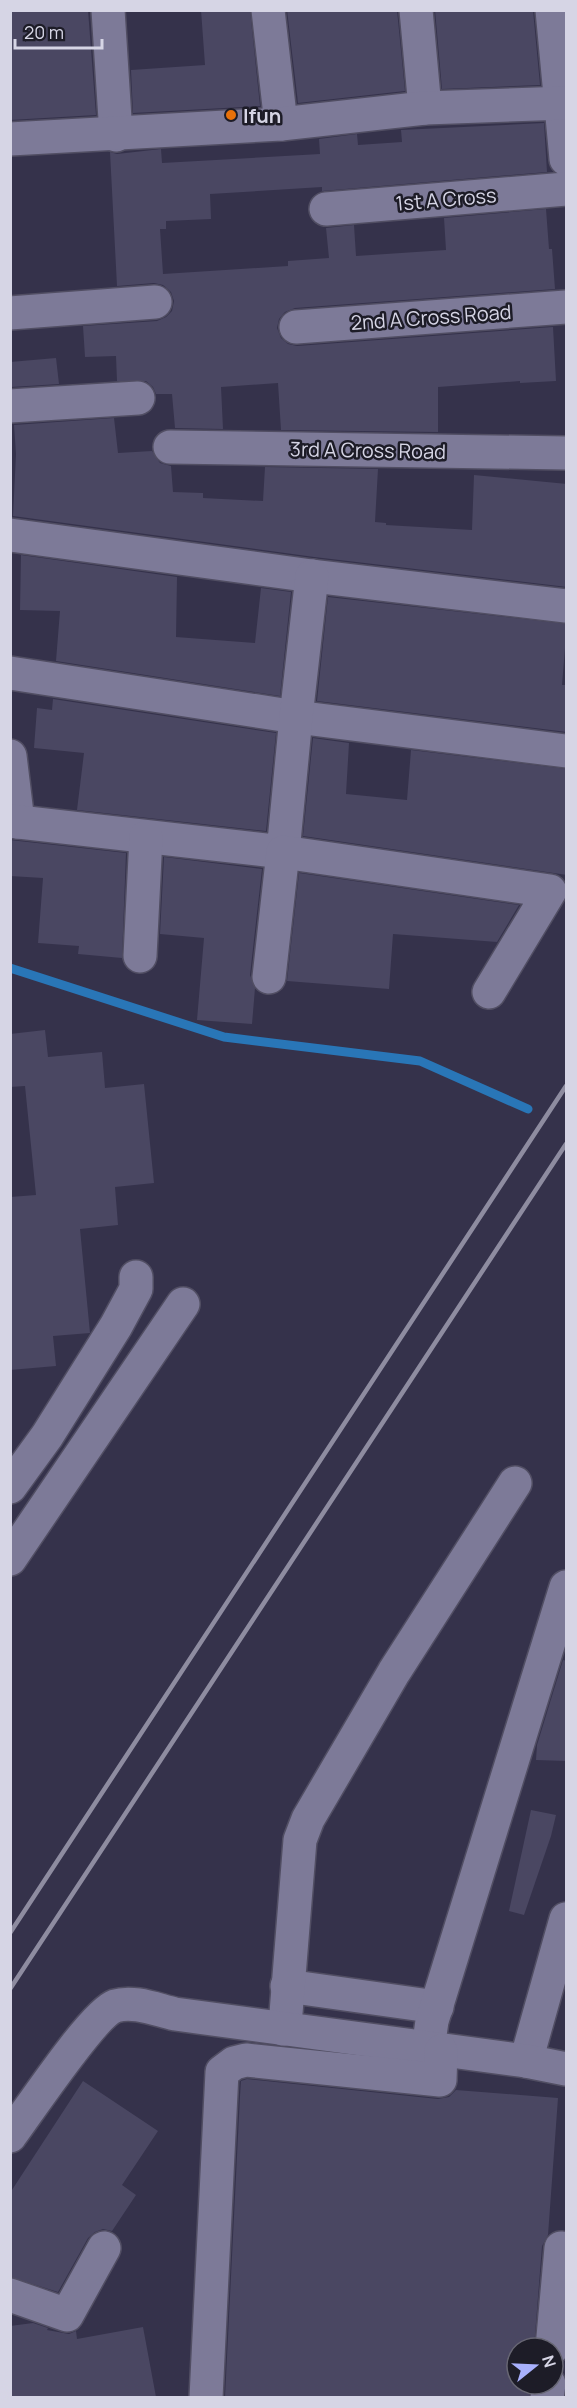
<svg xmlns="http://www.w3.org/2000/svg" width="577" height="2408" font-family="Manrope,sans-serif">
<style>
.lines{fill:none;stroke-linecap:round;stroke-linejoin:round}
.stream{stroke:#2976b7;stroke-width:9}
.building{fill:#4a4762}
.minor-casing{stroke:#514e63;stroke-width:36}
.minor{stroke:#7d7a98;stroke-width:33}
.rail{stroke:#8e8ca0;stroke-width:4.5}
.food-dot{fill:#e8710a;stroke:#1d1c27;stroke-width:2}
.labels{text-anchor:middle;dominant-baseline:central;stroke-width:5;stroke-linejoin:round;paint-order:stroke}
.poi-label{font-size:20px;font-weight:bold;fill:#d6d5e5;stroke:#1d1c27;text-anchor:start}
.street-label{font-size:20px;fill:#d6d5e5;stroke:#1d1c27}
</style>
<rect width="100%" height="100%" fill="#35324b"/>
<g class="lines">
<polyline class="stream" points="10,968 224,1037 420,1061 528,1109"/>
</g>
<g class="building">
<polygon points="10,10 88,10 96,115 10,120"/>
<polygon points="201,10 250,10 260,106 133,113 131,70 205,65"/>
<polygon points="287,10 397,10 405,91 298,103"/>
<polygon points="435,10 533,10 540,85 442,89"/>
<polygon points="544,123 547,172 322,191 322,187 210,194 211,219 166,221 166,229 160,229 163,274 288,266 288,261 329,258 326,228 354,225 356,256 446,250 444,218 546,209 549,249 552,249 555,289 295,308 285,312 279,319 277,328 281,338 288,344 297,346 553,327 556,381 520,383 520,381 438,387 438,432 281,430 278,383 221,387 223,429 175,428 172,394 156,394 153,387 146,381 117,381 116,356 85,357 83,326 157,321 166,317 172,311 174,301 171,292 163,285 154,283 117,286 110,152 117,154 161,149 162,163 320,154 319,139 357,134 358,145 402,142 401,130"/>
<polygon points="56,358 59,384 11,387 10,362"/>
<polygon points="114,418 118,453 152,451 160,463 171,466 173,492 203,493 203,498 263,501 265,467 378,469 375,522 386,523 386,525 472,530 474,475 567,484 567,587 314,557 13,516 16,454 14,425"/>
<polygon points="21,555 177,577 176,637 255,643 261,588 291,592 280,696 56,661 60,611 20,610"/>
<polygon points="328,597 567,624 562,685 567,685 567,732 317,701"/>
<polygon points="53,699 276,733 266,831 77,810 84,753 34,748 37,708 52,710"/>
<polygon points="313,738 349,743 346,794 407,800 411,750 567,769 567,875 303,836"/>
<polygon points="10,840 126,853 122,958 78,954 79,946 38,943 43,878 10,876"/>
<polygon points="164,857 262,869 250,975 255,988 252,1024 197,1020 204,938 160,934"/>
<polygon points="299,873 519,905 497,942 393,934 389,989 287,981"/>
<polygon points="45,1030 48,1057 102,1052 105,1088 144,1084 154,1183 115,1187 118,1225 80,1229 90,1333 53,1336 56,1366 10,1370 10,1197 36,1195 25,1086 10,1087 10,1034"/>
<polygon points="563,1660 567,1661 567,1761 536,1760 537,1745"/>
<polygon points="531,1810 556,1815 551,1836 524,1915 509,1911"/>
<polygon points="247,2079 438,2099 449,2097 456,2090 558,2098 548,2235 542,2246 534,2348 517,2348 517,2384 530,2384 529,2397 225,2397 240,2096 241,2081"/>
<polygon points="83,2081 158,2131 122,2185 136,2195 112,2231 103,2229 95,2232 88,2238 58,2292 10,2277 10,2193"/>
<polygon points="33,2323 48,2328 47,2330 69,2334 76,2331 77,2339 143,2327 156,2397 10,2397 10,2326"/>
</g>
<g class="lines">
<defs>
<g id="minor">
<polyline points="108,10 116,135"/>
<polyline points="268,10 281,124"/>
<polyline points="416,10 425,108"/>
<polyline points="552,10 566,159"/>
<polyline points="10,139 281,124 425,108 566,103"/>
<polyline points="326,209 566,189"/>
<polyline points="10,313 155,302"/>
<polyline points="296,327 566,307"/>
<polyline points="10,406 138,398"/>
<polyline points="170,447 566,453"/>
<polyline points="10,535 312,576 566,606"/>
<polyline points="10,673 296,717 566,751"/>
<polyline points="10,756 18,822"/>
<polyline points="10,821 283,852 296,717 312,576"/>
<polyline points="140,956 146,837"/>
<polyline points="269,977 283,852 550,891 489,992"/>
<polyline points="10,1487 47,1436 116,1326 136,1289 136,1277"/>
<polyline points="10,1559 183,1304"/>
<polyline points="287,1986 437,2007"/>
<polyline points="283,2029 286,2013 300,1840 308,1819 394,1672 515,1483"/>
<polyline points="428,2049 432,2021 566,1587"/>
<polyline points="526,2061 566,1919"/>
<path d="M10,2136c18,-24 83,-122 105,-130 19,-6 42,4 60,8l351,47 40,8"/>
<polyline points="10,2295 67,2315 104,2248"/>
<polyline points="552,2348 561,2248"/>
<polyline points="206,2398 222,2072 234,2063 246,2060 440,2080 441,2051"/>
<polyline points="547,2398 549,2384"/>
</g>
</defs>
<use href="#minor" class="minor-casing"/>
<use href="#minor" class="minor"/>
<g class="rail">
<polyline points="10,1933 566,1086"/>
<polyline points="10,1989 566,1144"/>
</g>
</g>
<circle class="food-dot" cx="231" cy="115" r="6"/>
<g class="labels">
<g class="poi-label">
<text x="243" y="115">Ifun</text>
</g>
<g class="street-label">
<text transform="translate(446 199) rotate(-5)">1st A Cross</text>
<text transform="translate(431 317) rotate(-4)">2nd A Cross Road</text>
<text transform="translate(368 450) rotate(1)">3rd A Cross Road</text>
</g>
</g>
<rect width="577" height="2408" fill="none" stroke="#d6d5e5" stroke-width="24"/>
<g transform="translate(535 2366) rotate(72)"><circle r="28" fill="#1d1c27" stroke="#676673" stroke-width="1.5"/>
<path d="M0-4.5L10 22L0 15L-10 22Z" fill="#a8b0fc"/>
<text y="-9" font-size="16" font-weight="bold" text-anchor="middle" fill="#d6d5e5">N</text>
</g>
<path d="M15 39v9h87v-9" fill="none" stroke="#d6d5e5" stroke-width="3"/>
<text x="24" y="39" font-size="18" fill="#d6d5e5" stroke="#1d1c27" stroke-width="4.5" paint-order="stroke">20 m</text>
</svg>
